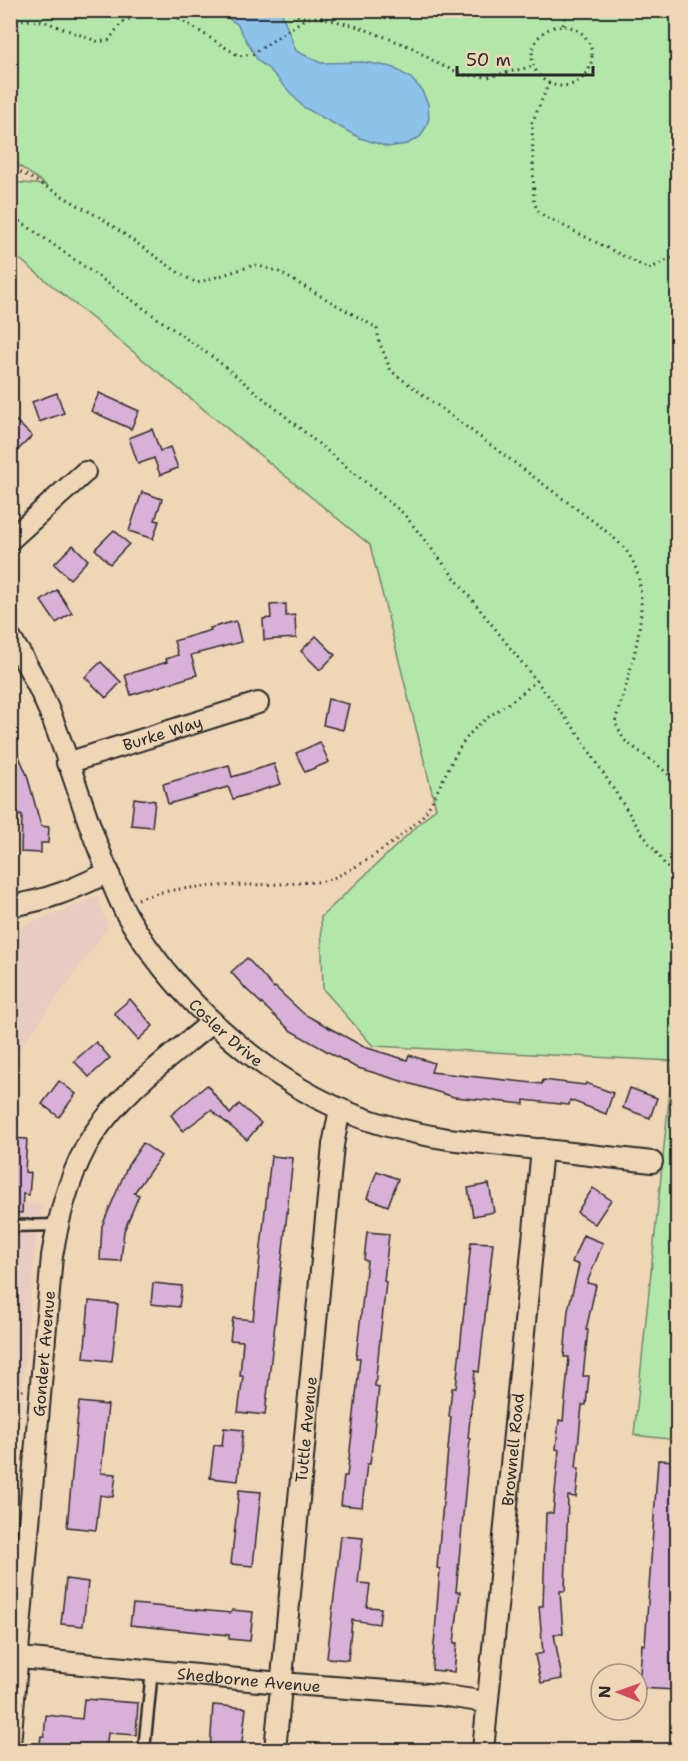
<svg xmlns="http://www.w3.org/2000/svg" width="688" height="1761" font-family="'Shantell Sans',sans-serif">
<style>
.built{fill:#e8cbc1}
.green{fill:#b2e7a9;stroke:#6e896a;stroke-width:1.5}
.water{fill:#8dc2ea;stroke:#66869e;stroke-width:1.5}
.building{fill:#d8b0d8;stroke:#2b2b2b;stroke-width:1.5}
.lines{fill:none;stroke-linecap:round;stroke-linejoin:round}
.lane-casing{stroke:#2b2b2b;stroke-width:15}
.street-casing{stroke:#2b2b2b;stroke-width:24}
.path{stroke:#2b2b2b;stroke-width:3;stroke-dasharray:1.5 4.5;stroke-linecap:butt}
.lane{stroke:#efd6b7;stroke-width:10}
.street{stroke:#efd6b7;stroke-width:20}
.labels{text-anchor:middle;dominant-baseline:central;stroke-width:4.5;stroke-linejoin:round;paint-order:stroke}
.street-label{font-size:16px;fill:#2b2b2b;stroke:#efd6b7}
</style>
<rect width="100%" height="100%" fill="#efd6b7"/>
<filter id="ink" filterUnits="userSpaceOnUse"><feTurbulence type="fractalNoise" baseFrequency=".0167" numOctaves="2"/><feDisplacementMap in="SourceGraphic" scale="12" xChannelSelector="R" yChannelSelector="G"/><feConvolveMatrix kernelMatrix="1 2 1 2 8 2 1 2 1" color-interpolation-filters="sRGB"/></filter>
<g filter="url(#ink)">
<g class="built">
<polygon points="98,897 108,927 11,1061 11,927 17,928"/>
<polygon points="11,1201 42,1205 36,1238 11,1509"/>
</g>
<polygon class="green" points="11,11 677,11 677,1440 634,1435 673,1061 373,1046 323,989 321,917 436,808 370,545 11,252 11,182 46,185 11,160"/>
<polygon class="water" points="217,11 281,11 296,51 321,63 363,62 392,67 411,78 421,89 428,104 429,118 426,127 420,137 407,144 388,147 360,138 303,107 270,70 258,61 237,24"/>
<g class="building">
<polygon points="57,393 64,413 39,422 32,402"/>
<polygon points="99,393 139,411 131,429 91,411"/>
<polygon points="10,415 32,436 10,458"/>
<polygon points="152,429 160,451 170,447 178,468 160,475 154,458 138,464 129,438"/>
<polygon points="142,492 162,499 155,520 159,521 153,539 129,531"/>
<polygon points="114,530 129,544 110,564 95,549"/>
<polygon points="73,545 88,560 70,579 54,564"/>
<polygon points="57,590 72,613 56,623 41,601"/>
<polygon points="286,604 286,616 295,615 296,638 264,640 263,619 271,618 270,605"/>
<polygon points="236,621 241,642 191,655 197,675 131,695 125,675 167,662 166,659 178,655 174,641 211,630 210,628"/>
<polygon points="316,636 335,655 320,670 301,651"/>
<polygon points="101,662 121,682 106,698 85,677"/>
<polygon points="328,699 349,704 343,730 323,725"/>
<polygon points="10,735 27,775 41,826 49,827 48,843 41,843 41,853 21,852 22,815 10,818"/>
<polygon points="320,742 329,762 305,772 296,753"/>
<polygon points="274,764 281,784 233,799 228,787 168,804 163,784 229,765 232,777"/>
<polygon points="134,798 155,801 152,827 131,825"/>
<polygon points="247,958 274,988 275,987 304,1014 364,1047 407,1060 409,1055 434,1063 431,1072 542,1084 543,1080 585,1085 586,1083 613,1093 606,1114 570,1100 569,1105 524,1100 524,1104 454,1097 355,1067 291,1031 246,989 231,972"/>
<polygon points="130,999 153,1026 138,1040 114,1013"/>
<polygon points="96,1042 110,1058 89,1077 74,1061"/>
<polygon points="59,1081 76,1094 59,1117 42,1104"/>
<polygon points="207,1085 230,1114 239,1104 261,1123 247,1140 211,1110 183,1131 171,1115"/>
<polygon points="630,1088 657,1098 650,1118 623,1108"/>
<polygon points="10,1138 27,1139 25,1172 31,1173 29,1195 23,1194 22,1213 10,1212"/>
<polygon points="143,1143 161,1156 134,1193 139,1195 124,1231 121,1261 100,1260 102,1226 128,1165"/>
<polygon points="271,1156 293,1158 265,1415 238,1412 243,1376 240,1376 243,1341 230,1340 233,1318 253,1320"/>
<polygon points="377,1171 398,1179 388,1206 367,1198"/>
<polygon points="489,1184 494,1212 473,1216 468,1188"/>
<polygon points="593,1188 611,1200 595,1224 577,1212"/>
<polygon points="367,1232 389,1234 384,1281 386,1282 375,1386 379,1387 370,1464 367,1464 362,1507 341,1505 344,1476 347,1476 352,1433 360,1358 356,1358 367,1261 364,1260"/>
<polygon points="583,1235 603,1243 587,1283 596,1285 586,1330 588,1330 583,1376 589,1376 586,1405 582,1405 576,1468 579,1468 576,1497 568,1496 565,1591 560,1591 563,1634 554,1634 562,1679 541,1683 535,1655 543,1653 539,1606 543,1606 546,1513 553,1513 559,1450 556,1449 559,1420 563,1421 569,1357 564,1357 568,1310 579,1265 572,1262"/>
<polygon points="471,1242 493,1243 479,1372 475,1371 468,1438 470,1439 456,1592 460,1592 454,1643 457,1643 454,1672 432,1670 440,1569 437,1568 451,1417 449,1417 452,1388 456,1388"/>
<polygon points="153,1283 182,1286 179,1307 151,1304"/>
<polygon points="89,1301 118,1304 112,1361 84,1358"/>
<polygon points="79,1402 108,1405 101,1473 116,1474 113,1497 100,1495 96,1530 67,1527"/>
<polygon points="224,1428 243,1430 238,1481 210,1478 214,1445 222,1446"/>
<polygon points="658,1460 678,1461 678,1650 675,1690 639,1688 642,1644 645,1645"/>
<polygon points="239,1490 261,1492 253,1566 231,1564"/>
<polygon points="341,1536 363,1538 358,1583 370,1584 367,1607 381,1608 379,1624 352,1620 348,1660 327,1658"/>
<polygon points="66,1579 88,1582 83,1626 61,1624"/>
<polygon points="133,1604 231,1613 232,1610 253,1612 250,1641 229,1639 229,1635 130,1625"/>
<polygon points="84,1699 138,1703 136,1735 108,1733 106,1750 39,1750 41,1736 44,1736 46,1715 82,1719"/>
<polygon points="213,1705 246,1708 241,1750 210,1750"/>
</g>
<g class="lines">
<defs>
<g id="lane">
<polyline points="10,1226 57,1225"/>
<polyline points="144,1750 152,1670"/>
</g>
<g id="street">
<polyline points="10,540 85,472"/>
<path id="s1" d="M10,638c43,61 60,135 86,204 10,24 19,52 32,75 46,78 128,155 212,192 34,15 71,24 108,30l204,23"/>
<path id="s2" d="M67,763l191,-60"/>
<path d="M10,906c39,-6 64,-17 99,-34"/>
<path id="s3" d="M10,1657l270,26 160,12 46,7"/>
<path id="s4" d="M10,1745l42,-489c7,-42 18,-85 41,-121 31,-46 78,-78 119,-113"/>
<path id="s5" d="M275,1750l58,-605 7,-36"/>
<path id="s6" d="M483,1750l59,-601"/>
</g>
</defs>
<use href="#lane" class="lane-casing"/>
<use href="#street" class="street-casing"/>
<g class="path">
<polyline points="294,10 297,15 306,18 319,17 359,27 411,47 440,65 465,75 488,77 534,66"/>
<polyline points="10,19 43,21 99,42 109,40 122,22 140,14 169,12 239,56 253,54 306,18"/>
<polyline points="563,25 567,10"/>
<circle cx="562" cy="56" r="30"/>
<polyline points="549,83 532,123 534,201 537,210 544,216 649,269 678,255"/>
<path d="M10,166l94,54 78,55 15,8 58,-18 22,6 100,57 2,13 12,30 210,156c8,7 17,14 24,22 35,43 4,125 -10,173l9,18 35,26 19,17"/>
<polyline points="10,214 218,361 404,514 577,732 641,832 678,882"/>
<path d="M138,899c44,-17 110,-12 158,-16 10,-1 22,0 31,-3 25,-7 87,-49 100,-70 15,-25 24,-53 42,-75 19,-23 47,-32 67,-55"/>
<polyline points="10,1390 24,1391"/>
</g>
<use href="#lane" class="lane"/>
<use href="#street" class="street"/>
</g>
</g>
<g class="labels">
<g class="street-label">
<text stroke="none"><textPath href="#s2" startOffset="100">Burke Way</textPath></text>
<text stroke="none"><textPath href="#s1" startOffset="456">Cosler Drive</textPath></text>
<text stroke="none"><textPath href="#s4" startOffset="393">Gondert Avenue</textPath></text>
<text stroke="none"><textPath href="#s5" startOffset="322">Tuttle Avenue</textPath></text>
<text stroke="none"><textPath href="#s6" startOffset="302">Brownell Road</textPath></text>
<text stroke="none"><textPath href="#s3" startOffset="240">Shedborne Avenue</textPath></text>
</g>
</g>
<rect width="688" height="1761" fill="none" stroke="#efd6b7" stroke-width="36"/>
<rect x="18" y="18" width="652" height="1725" fill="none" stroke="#2b2b2b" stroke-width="2" filter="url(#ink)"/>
<g transform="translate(619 1692) rotate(271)"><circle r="28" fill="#efd6b7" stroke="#a1927f" stroke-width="1.5"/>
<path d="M0-4.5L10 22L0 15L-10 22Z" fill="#d1495b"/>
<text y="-9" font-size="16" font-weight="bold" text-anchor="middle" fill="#2b2b2b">N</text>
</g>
<path d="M457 66v9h136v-9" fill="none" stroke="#2b2b2b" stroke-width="3"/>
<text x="466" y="66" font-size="18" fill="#2b2b2b" stroke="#efd6b7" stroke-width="4.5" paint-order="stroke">50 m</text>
</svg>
